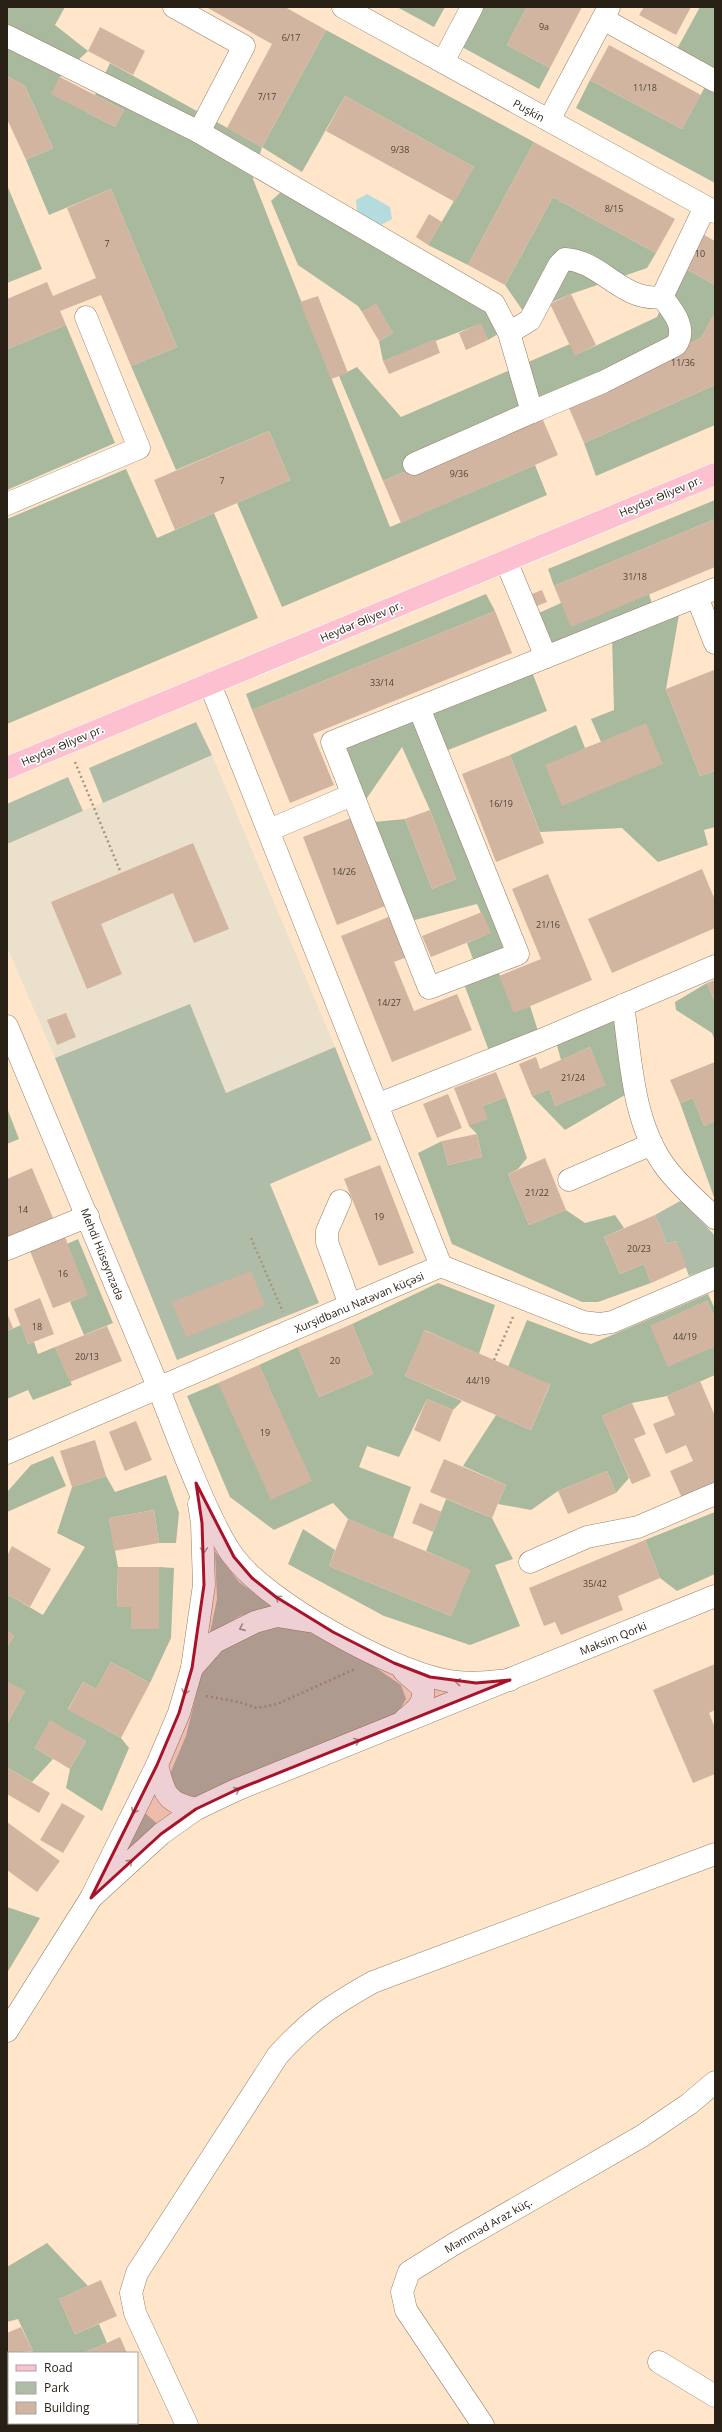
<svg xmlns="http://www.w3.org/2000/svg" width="722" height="2432" font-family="'Open Sans',sans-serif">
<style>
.education{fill:#eae0cb}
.green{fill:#afbca8}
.forest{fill:#a8b99e}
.water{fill:#b4dbde}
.building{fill:#d1b5a1}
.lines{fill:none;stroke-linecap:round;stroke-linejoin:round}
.minor-casing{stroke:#968067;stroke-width:23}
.major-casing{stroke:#fff;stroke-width:23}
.path{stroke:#a69480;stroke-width:2.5;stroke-dasharray:2 3;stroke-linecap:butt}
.minor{stroke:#fff;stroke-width:22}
.major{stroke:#fcc0d0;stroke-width:22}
.oneway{stroke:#9e9a96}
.marked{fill:#a91329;fill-opacity:0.2;stroke:#a91329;stroke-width:3;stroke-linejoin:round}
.labels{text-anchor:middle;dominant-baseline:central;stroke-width:3.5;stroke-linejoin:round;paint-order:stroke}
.number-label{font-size:9px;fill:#524438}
.street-label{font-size:11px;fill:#281f15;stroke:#fff}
</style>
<rect width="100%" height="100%" fill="#ffe6cb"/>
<polygon class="education" points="212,755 335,1047 226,1093 190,1004 55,1058 7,947 7,844"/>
<g class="green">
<polygon points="196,722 212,755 103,803 89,768"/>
<polygon points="68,777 83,811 7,844 7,804"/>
<polygon points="190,1004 226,1093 335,1047 372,1140 270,1184 319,1303 177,1360 55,1058"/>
<polygon points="680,1201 691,1209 715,1236 715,1266 689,1276 676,1241 667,1244 655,1215"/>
<polygon points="215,1551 239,1582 271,1606 240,1616 210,1633 217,1599"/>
<polygon points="283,1622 303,1629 369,1663 401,1685 406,1699 396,1716 187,1801 167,1781 186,1736 203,1667 218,1650"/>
<polygon points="145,1813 161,1827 109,1874"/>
</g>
<g class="forest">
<polygon points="7,7 65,7 55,25 88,51 60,77 52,94 115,127 124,110 95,95 110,63 262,147 326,30 534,142 468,265 428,245 474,167 345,96 302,172 262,147 253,179 390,527 535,465 547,495 282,607 237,503 290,480 269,431 176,470 131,366 177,347 111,189 49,215 26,160 53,148 25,86 7,76"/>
<polygon points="397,7 445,7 434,27"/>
<polygon points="483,7 527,7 507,45 550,68 539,89 462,47"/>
<polygon points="700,7 715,7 715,70 677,49"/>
<polygon points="590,80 682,129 706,85 715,91 715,183 576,108"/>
<polygon points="7,185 42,269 7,283"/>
<polygon points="282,191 485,302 503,331 488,340 480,324 383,361 379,341 393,333 376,304 362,312 358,306 298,265 271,201"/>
<polygon points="553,197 656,253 647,268 571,294 525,314 505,285"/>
<polygon points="679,265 715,285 715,313 701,338 540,413 383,481 339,376 357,367 401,417 570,344 576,355 657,317"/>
<polygon points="66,325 115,443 7,490 7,349"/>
<polygon points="715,385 715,425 596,476 584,443"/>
<polygon points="126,469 157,538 214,513 258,618 7,724 7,519"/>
<polygon points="715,500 715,519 554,586 548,569"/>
<polygon points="486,594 495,611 252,710 246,694"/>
<polygon points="649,594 655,614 546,657 530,617 561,603"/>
<polygon points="680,609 666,689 700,776 715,771 715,827 704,830 708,845 658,862 622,828 540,832 510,755 576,725 585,748 601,742 591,719 614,710 612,636"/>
<polygon points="529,664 547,711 438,754 518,954 495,963 514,1012 530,1006 541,1040 492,1059 461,976 477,970 467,943 490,933 477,904 403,923 363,823 405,819 432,889 456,879 430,810 402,747 358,811 332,742"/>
<polygon points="707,983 715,1002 715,1041 712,1033 676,1010 675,1002"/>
<polygon points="623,1005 635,1089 565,1130 532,1096 550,1089 555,1106 605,1085 590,1047 561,1060 554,1034"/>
<polygon points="506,1097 527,1158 518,1169 508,1174 529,1225 566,1210 585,1223 615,1215 624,1228 604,1237 620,1274 644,1264 651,1283 598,1302 582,1302 452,1244 418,1153 442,1141 448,1165 482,1157 477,1134 469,1126 483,1106"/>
<polygon points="693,1098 704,1126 715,1121 715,1200 680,1103"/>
<polygon points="7,1108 19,1139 7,1144"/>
<polygon points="78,1239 113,1323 84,1335 70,1302 87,1295 67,1244"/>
<polygon points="438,1283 495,1305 479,1354 425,1330 405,1376 462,1401 453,1410 427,1399 399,1457 367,1446 359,1467 411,1487 393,1538 348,1519 333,1503 274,1530 230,1497 187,1396 218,1383 311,1481 259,1365 298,1347 319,1397 373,1374 352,1324"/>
<polygon points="708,1294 715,1309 715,1319 707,1301 651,1326 668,1366 715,1346 715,1375 667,1396 632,1403 602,1416 629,1478 616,1493 607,1471 558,1491 531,1510 498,1504 506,1485 463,1466 496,1415 531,1430 550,1385 508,1367 527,1320 591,1344"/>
<polygon points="21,1325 28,1344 34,1342 38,1354 55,1347 72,1385 33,1400 28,1390 7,1399 7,1331"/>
<polygon points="53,1456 66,1486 7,1512 7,1492 31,1465"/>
<polygon points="166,1475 179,1513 176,1543 159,1543 154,1510 109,1518 118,1567 117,1607 131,1607 131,1629 159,1629 159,1567 174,1568 171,1638 150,1683 111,1662 96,1689 83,1682 68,1709 121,1738 129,1748 102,1811 66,1788 70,1769 86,1741 50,1721 35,1748 53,1759 32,1782 8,1768 7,1770 7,1724 25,1691 7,1682 7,1647 14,1636 7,1631 7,1594 43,1615 85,1547 57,1533 72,1487 106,1476 115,1492"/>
<polygon points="446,1499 492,1518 513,1559 495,1565 520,1626 470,1645 384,1616 288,1564 303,1529 335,1550 329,1566 451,1616 470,1570 426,1551"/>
<polygon points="715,1512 715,1574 677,1591 660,1578 645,1540"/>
<polygon points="7,1907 40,1918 7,1973"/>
<polygon points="47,2243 88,2286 59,2299 75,2334 99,2324 107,2343 83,2353 29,2353 33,2351 18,2319 7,2322 7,2267"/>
<polygon points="37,2423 74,2423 75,2425 38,2425"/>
</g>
<polygon class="water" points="367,194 390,207 392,219 381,225 357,212 356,200"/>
<g class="building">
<polygon points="206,7 285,7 326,30 262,147 227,128 272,44"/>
<polygon points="527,7 582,7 550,68 507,45"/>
<polygon points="644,7 691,7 676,35 639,15"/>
<polygon points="100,27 145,51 133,75 88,51"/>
<polygon points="609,45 701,95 682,129 590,80"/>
<polygon points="7,76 25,86 53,148 26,160 7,119"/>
<polygon points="60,77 124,110 115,127 51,94"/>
<polygon points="345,96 474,167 455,202 326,131"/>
<polygon points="534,142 675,219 656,253 553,197 505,285 468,265"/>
<polygon points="111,189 177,347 131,366 101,295 60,311 66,325 7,349 7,299 47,282 53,296 96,278 67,208"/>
<polygon points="429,214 442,222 428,245 416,237"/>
<polygon points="697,231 715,241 715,285 679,265"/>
<polygon points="571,294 596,345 575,356 550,304"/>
<polygon points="318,296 348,373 331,379 300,302"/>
<polygon points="376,303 393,333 379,341 362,312"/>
<polygon points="715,313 715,385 584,443 566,401 701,338"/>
<polygon points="481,323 488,340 466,350 459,333"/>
<polygon points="435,339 440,353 389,374 383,361"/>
<polygon points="540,413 558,455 401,523 383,481"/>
<polygon points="269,431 290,480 175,530 154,480"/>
<polygon points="715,519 715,567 571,627 554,586"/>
<polygon points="542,590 547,602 537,606 532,594"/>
<polygon points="495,611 512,653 313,734 334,785 290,803 252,710"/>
<polygon points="714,670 715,771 700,776 666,689"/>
<polygon points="646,723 663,764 562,806 545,765"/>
<polygon points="510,755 544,843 496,862 462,774"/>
<polygon points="430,810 456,879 432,889 405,819"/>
<polygon points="351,818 385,906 337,925 303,837"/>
<polygon points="193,843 229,929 194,943 173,893 101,924 122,974 87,989 51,902"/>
<polygon points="702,869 715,900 715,928 612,973 588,919"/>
<polygon points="548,874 592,980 514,1013 499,976 541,959 512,889"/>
<polygon points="482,912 491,933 431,957 422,936"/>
<polygon points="391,916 407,957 394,962 414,1011 457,994 472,1030 392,1062 341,936"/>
<polygon points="715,980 715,1002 707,983"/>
<polygon points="66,1013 76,1037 57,1045 47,1020"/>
<polygon points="590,1047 606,1085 555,1106 550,1089 532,1096 519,1064 536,1057 540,1069"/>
<polygon points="715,1062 715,1121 704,1126 693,1098 680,1103 670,1080"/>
<polygon points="496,1072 506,1097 483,1106 488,1119 469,1126 454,1088"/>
<polygon points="448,1094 462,1128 437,1138 423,1104"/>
<polygon points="477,1134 482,1157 448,1165 442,1141"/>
<polygon points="545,1158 566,1210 529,1225 508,1174"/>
<polygon points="380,1165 414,1253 379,1266 344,1179"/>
<polygon points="32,1168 53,1218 7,1237 7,1179"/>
<polygon points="655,1215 667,1244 676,1241 687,1267 651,1283 644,1264 620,1274 604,1237"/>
<polygon points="65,1237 88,1295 53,1308 30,1251"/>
<polygon points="251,1271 265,1306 186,1337 172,1302"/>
<polygon points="40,1298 54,1334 28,1344 14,1309"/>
<polygon points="707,1301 715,1319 715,1346 668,1367 650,1326"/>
<polygon points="7,1313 13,1328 7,1331"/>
<polygon points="352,1324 373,1374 319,1397 298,1347"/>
<polygon points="107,1326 122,1361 70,1382 55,1347"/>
<polygon points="424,1330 550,1384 531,1430 405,1376"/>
<polygon points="259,1365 312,1481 271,1500 218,1383"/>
<polygon points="700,1381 715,1416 715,1484 682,1498 670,1471 693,1461 686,1445 666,1454 653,1424 675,1415 667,1396"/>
<polygon points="427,1399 453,1410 440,1442 414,1430"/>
<polygon points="632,1403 646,1434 634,1439 651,1476 632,1484 602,1416"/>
<polygon points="136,1421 152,1460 125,1471 109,1432"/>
<polygon points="95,1440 106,1476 72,1487 60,1451"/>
<polygon points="444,1459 506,1485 492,1518 430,1492"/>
<polygon points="607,1471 616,1493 568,1514 558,1491"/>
<polygon points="420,1503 442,1512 433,1532 412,1523"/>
<polygon points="154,1510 159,1543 114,1551 109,1518"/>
<polygon points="348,1519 471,1570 451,1616 329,1566"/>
<polygon points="645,1540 660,1578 618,1596 623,1610 561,1635 555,1622 544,1626 529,1588"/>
<polygon points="12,1546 51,1569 30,1607 7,1594 7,1556"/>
<polygon points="118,1567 159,1567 159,1629 131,1629 131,1607 117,1607"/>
<polygon points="7,1631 14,1636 7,1647"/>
<polygon points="111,1662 150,1683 121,1738 68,1710 83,1682 96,1689"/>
<polygon points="715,1664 715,1710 709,1713 715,1728 715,1774 693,1783 653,1690"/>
<polygon points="7,1681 25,1691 7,1724"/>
<polygon points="50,1720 86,1741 70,1769 35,1748"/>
<polygon points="8,1768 50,1793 39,1813 7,1794"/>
<polygon points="62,1803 85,1816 63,1853 40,1840"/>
<polygon points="7,1822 60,1861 37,1892 7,1870"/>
<polygon points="101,2280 117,2316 75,2334 59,2299"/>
<polygon points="21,2327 33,2351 9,2353 9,2364 7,2360 7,2333"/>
<polygon points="120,2337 127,2353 83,2353 107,2343"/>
<polygon points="9,2382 9,2416 7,2417 7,2383"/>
<polygon points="110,2423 123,2423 123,2425 105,2425"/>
</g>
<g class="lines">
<defs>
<g id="minor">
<polyline points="174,7 244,46 199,132"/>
<polyline points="343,7 715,212"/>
<polyline points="603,19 715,81"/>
<path d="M7,36l192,96 295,172 15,29 23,79 71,-30 73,-37c12,-17 -4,-35 -14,-48"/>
<polyline points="443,62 472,7"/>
<polyline points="549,120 609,7"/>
<path d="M509,333l21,-13 29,-55 6,-6c37,2 56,43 97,38l43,-90"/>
<polyline points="414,464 532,412"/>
<polyline points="7,504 139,448 86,317"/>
<polyline points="506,561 546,657 715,589"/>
<polyline points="697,597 715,643"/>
<polyline points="210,684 441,1266"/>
<polyline points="419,708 518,954 429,988 332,742 546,657"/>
<polyline points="269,830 352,795"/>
<path d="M623,1005c8,53 9,115 41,160 14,20 34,36 51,53"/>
<path d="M7,1026c50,117 99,234 147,351 18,45 34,90 54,133 8,16 15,33 26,47 33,45 155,112 210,123 22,5 44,2 66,0"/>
<polyline points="379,1104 541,1040 715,966"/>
<polyline points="569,1180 652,1144"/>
<polyline points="340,1201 327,1231 327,1242 350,1305"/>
<polyline points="7,1249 88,1216"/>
<polyline points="7,1453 441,1266 583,1322 599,1324 612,1322 715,1278"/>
<polyline points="530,1562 587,1537 638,1527 715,1494"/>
<polyline points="192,1668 215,1642 255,1622 277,1616 308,1621"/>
<path d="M404,1671l19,17c2,15 -6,22 -18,31"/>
<path d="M157,1765c7,28 9,38 39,44"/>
<polyline points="91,1898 161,1834 196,1809 236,1790 715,1596"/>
<polyline points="7,2031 91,1898 157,1765 179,1713 192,1668 204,1585 202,1523 199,1504"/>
<polyline points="659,2362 715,2396"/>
<path d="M187,2425l-52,-112 -4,-20 6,-20 141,-218c32,-35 54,-50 95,-73l342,-128"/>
<polyline points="483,2425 406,2310 402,2292 409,2272 454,2244 642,2136 689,2104 715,2082"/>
</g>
<polyline id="major" points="7,768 715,474"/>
</defs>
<use href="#minor" class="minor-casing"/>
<use href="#major" class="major-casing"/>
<g class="path">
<polyline points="75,762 121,873"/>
<polyline points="251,1238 283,1312"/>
<polyline points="494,1360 513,1317"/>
<polyline points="206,1696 239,1702 257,1708 277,1704 355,1669"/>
</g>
<use href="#minor" class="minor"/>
<use href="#major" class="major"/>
</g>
<defs><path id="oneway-chevron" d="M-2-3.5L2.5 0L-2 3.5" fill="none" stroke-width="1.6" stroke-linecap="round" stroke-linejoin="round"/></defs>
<g class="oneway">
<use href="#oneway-chevron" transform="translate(204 1550) rotate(88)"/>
<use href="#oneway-chevron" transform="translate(278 1598) rotate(-146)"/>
<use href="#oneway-chevron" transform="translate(242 1628) rotate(156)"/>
<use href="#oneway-chevron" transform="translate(458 1682) rotate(-174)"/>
<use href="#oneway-chevron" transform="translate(185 1692) rotate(106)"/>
<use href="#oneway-chevron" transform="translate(357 1741) rotate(-22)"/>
<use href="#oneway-chevron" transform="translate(237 1790) rotate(-24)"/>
<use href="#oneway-chevron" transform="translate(134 1811) rotate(117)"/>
<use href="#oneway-chevron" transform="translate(130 1862) rotate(-42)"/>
</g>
<path class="marked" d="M196,1483l38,74 18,21 24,19 57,35 61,31 36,14 46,6 34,-3 -274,110 -40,19 -35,25 -70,64 66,-133 22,-52 13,-45 12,-83 -2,-62z"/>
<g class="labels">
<g class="number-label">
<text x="544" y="26">9a</text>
<text x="291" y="37">6/17</text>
<text x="645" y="87">11/18</text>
<text x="267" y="96">7/17</text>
<text x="400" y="149">9/38</text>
<text x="614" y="208">8/15</text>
<text x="107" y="243">7</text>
<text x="700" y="253">10</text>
<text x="683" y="362">11/36</text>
<text x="459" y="473">9/36</text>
<text x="222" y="480">7</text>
<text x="635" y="576">31/18</text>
<text x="382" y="682">33/14</text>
<text x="501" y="803">16/19</text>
<text x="344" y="871">14/26</text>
<text x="548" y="924">21/16</text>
<text x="389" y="1002">14/27</text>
<text x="573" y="1077">21/24</text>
<text x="537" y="1192">21/22</text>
<text x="23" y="1209">14</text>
<text x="379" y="1216">19</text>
<text x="639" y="1248">20/23</text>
<text x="63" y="1273">16</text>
<text x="37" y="1326">18</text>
<text x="685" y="1336">44/19</text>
<text x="87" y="1356">20/13</text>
<text x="335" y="1360">20</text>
<text x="478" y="1380">44/19</text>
<text x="265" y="1432">19</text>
<text x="595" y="1583">35/42</text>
</g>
<g class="street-label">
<text transform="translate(529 110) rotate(29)">Puşkin</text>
<text transform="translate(660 496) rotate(-23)">Heydər Əliyev pr.</text>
<text transform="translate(361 621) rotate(-23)">Heydər Əliyev pr.</text>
<text transform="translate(62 745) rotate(-23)">Heydər Əliyev pr.</text>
<text transform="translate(103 1254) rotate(68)">Mehdi Hüseynzadə</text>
<text transform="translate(359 1302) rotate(-23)">Xurşidbanu Natəvan küçəsi</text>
<text transform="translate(613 1638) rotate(-22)">Maksim Qorki</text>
<text transform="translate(488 2225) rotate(-30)">Məmməd Araz küç.</text>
</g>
</g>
<rect width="722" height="2432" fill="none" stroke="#281f15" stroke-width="16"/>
<rect x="8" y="2352" width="130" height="72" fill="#ffffff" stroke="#a9a5a1"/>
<rect x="16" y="2365" width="20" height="6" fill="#fcc0d0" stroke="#a9a5a1"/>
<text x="44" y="2372" font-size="12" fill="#281f15">Road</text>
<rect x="16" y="2382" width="20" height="12" fill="#afbca8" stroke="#a9a5a1"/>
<text x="44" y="2392" font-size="12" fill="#281f15">Park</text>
<rect x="16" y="2402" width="20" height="12" fill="#d1b5a1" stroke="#a9a5a1"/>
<text x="44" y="2412" font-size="12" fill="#281f15">Building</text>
</svg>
